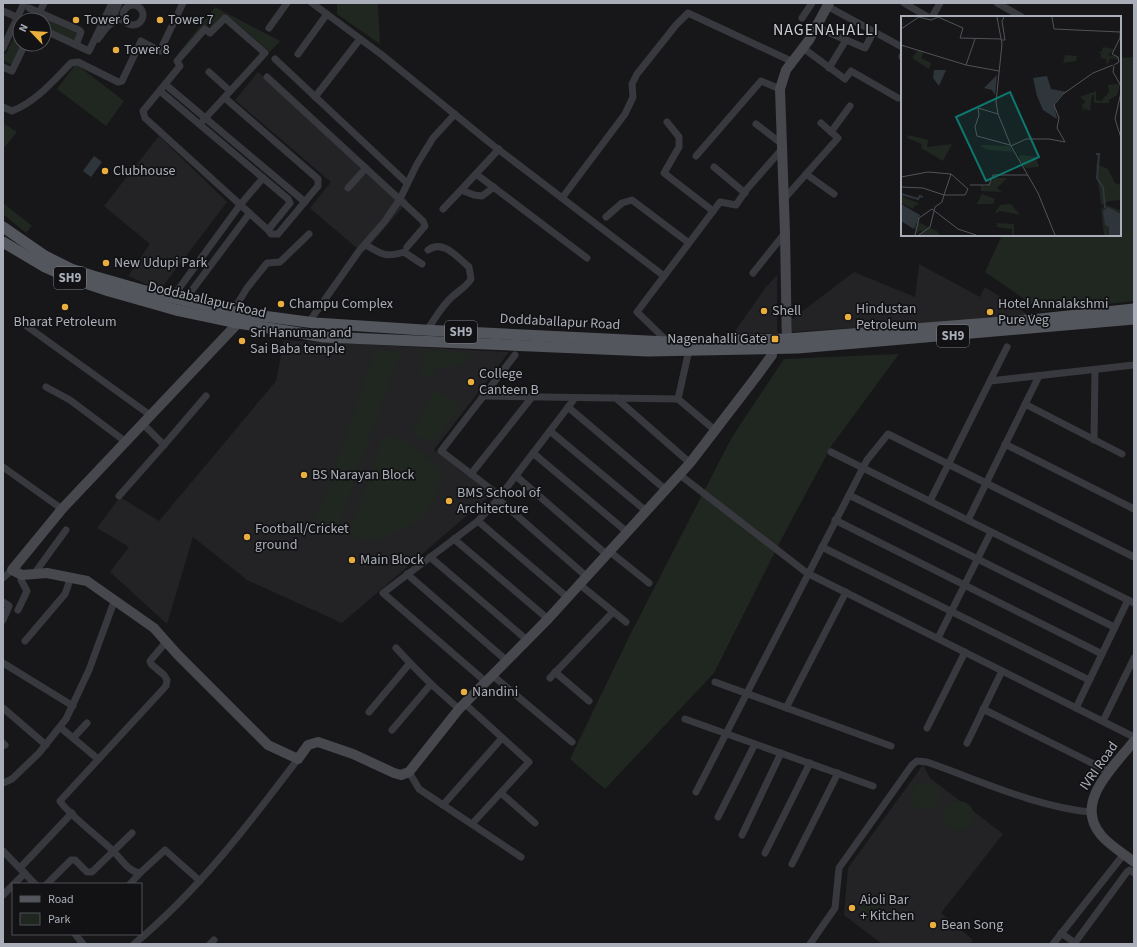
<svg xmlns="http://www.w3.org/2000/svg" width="1137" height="947" font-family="'Source Sans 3',sans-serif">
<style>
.built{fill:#232326}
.green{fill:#1f2720}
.water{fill:#2e363c}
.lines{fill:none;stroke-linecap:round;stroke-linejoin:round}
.street{stroke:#38393e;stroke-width:7}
.secondary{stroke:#46484e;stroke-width:10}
.primary{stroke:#54565d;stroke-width:11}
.poi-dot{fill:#eaae3e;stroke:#121214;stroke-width:1.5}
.labels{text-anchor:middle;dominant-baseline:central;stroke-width:3.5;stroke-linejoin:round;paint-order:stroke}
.shield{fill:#121214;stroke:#7c7f87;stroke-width:1}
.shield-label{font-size:13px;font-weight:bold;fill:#aaaeb8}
.poi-label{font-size:14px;fill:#aaaeb8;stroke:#121214;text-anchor:start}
.street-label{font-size:14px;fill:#aaaeb8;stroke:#121214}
.quarter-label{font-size:16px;letter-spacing:1px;fill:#cbcdd4;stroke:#121214}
.inset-river{fill:none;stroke:#2e363c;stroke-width:2}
.inset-road{fill:none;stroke:#525359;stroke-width:1}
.view{fill:#0f766e;fill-opacity:0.15;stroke:#0f766e;stroke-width:2}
.inset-edge{fill:none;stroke:#aaaeb8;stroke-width:2}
</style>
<rect width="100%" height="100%" fill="#171719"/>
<g class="built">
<polygon points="258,72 408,201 365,251 359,250 310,208 331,182 235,100"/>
<polygon points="159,136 227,202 160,290 128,276 150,244 104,206"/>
<polygon points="919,264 980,297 985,287 1030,316 792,332 792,319 854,272 915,297"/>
<polygon points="777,275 777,333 733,334 766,287"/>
<polygon points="284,340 509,352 434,450 492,494 342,623 247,580 193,537 167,624 110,572 129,547 97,528 120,497 159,521 276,381"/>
<polygon points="923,765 930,778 1003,834 941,913 973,940 970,944 882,944 844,915 848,868"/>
</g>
<g class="green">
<polygon points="337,3 378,3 380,44 337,14"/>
<polygon points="215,7 280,41 270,52 225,13 212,28 207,24 179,56 177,55"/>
<polygon points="42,17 83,36 80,43 44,27 44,20 41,20"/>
<polygon points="20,25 20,44 22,44 12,65 3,60 3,53 6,54"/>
<polygon points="1134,57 1134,301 1042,311 985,272 1002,235 1120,235 1120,58"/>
<polygon points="76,64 124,101 106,126 57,89"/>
<polygon points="3,123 17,132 3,149"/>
<polygon points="3,203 32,226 26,233 3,214"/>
<polygon points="375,349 400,352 337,531 315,520 340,454"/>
<polygon points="426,350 472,353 471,358 467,359 460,366 436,369 431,378 418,374"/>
<polygon points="899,354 832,445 782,538 714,673 605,789 570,759 630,635 732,437 784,359"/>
<polygon points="435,390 462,405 433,444 411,433"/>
<path d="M392,436c18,5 34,20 48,32 5,21 -13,50 -32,60 -5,2 -10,2 -15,4 -5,2 -9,6 -14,8 -9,2 -22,-3 -30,-6l34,-97z"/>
<circle cx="925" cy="796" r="14"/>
<circle cx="959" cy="816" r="15"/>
<polygon points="867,896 880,906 870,918 858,909"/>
</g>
<polygon class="water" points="94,156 102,162 91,177 83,171"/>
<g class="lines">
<g class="street">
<polyline points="312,3 382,55 490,143 664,276"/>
<polyline points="904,3 928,17"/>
<polyline points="997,3 1022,17"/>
<circle cx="133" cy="15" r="10"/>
<polyline points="827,6 902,47"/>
<polyline points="29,8 79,30 81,32 76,45"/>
<polyline points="3,11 23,20"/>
<polyline points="114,15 119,3"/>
<polyline points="932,17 940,3"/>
<polyline points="802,18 812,3"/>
<polyline points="36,20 44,3"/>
<polyline points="816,27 865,48 874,31"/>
<polyline points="269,28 287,3"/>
<polyline points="44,30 89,51 112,3"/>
<polyline points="98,39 107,27 117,19 123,20"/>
<polyline points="3,48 24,3"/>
<polyline points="803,48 845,79 851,71 898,98"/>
<polyline points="298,54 327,14"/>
<polyline points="902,56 902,57"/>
<polyline points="275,59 407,183"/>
<polyline points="3,67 12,71 25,44"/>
<polyline points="829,68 846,40"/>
<polyline points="209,72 230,91"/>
<polyline points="267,77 423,221 425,226 407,247"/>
<polyline points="166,85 305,202"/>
<polyline points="160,91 288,199 290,203 268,230 145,118 143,111 180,66 177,61 205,29 210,33 225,18 265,53 200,124"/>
<polyline points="315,97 360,39"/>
<polyline points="225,98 318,179 318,186 278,234 271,234 268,230"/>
<path d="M3,107l9,4c24,-9 42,-31 59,-48l7,-1 40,20 4,-1 19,-40 19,10 23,-48"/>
<polyline points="667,122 679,137 679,147 664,173 713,211"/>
<polyline points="756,124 782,144"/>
<polyline points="831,132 850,106"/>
<polyline points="696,156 761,81 780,89"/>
<polyline points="714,167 745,193"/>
<polyline points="476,174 587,258"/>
<polyline points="806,174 834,194"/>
<polyline points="348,188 366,168"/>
<polyline points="461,190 499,149"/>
<polyline points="562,198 625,114 633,97 632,84 637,74 676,25 688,13 791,61"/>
<polyline points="784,199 838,138 821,123"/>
<polyline points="443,209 461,190 474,195 482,196 494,187"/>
<polyline points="606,217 622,203 632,200 689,243"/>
<path d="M366,245c16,9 19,13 38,7l18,12"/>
<polyline points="753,273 785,233"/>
<polyline points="172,298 240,205 263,178"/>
<polyline points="184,301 249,214"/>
<polyline points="233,311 247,288 267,263 280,262 309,234"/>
<polyline points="21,322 150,415"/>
<polyline points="309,322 359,251 385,221 400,199 417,164 433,138 455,114"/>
<path d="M427,330c8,-11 15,-25 26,-34 8,-7 13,-9 18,-17l-2,-12c-12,-10 -26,-28 -41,-17"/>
<polyline points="668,342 637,312 720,202 736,205 747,189 782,149"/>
<polyline points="990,381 1134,365"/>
<polyline points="46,387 70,400 126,442"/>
<polyline points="483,396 678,399 716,431"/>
<polyline points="616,398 690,463"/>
<polyline points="678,399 689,350"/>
<polyline points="1025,404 1122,454"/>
<polyline points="568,407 666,490"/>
<polyline points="143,424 164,445 206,396"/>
<polyline points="550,431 646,511"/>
<polyline points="1094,440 1095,370"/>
<polyline points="1005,444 1134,509"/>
<polyline points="831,452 1134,603"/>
<polyline points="533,453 627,532"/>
<polyline points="3,467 62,509"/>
<polyline points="471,474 532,397"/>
<polyline points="680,475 807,573 1134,737"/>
<polyline points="516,476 606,554"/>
<polyline points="849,495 1114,627"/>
<polyline points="119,496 164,445"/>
<polyline points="500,496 441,451 515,355"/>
<polyline points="498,499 586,576"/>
<polyline points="930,501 1007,347"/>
<polyline points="835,520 1102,654"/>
<polyline points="968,520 1039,376"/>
<polyline points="478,521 567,597"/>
<polyline points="454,539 548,619"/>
<polyline points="822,547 1089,680"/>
<polyline points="609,551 649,583"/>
<polyline points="430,557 527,640"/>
<polyline points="34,574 66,530"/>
<polyline points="407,574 507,661"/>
<polyline points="3,578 12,570"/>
<polyline points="579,584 626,622"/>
<polyline points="3,602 9,606 3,620"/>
<polyline points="18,610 27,591 21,580 22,575"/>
<polyline points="938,638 991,532"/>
<polyline points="25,641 65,594 71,577"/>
<path d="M166,642l-16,19 1,3 13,11 3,5 -1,6 -106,115c5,10 42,39 52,49 9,8 16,22 28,23l25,-23 35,31"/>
<polyline points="396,648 410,663"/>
<polyline points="3,663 73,706"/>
<polyline points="555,672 589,701"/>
<polyline points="492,675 572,742"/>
<polyline points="550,678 613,612"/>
<polyline points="486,682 383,593 478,521 498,499 575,398"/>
<polyline points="715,682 891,746"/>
<polyline points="464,703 529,762 472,824"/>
<polyline points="3,708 46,745"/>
<polyline points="786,708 846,592"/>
<polyline points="1076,708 1128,600"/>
<polyline points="983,709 1110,772"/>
<polyline points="369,712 410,663 431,684"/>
<polyline points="685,719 873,786"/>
<polyline points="1103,721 1134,658"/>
<polyline points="61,728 98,759"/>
<polyline points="927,728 965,652"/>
<polyline points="392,730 431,684 459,709"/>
<polyline points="73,738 87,723"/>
<polyline points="3,743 5,745"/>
<polyline points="967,743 1002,671"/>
<polyline points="409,772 419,789 521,857"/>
<polyline points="3,783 12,779 39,753 66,719 89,670 115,599"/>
<polyline points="696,792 867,460 888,434 1134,557"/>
<polyline points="501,793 535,823"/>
<polyline points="443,805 502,738"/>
<polyline points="718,817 755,744"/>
<polyline points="742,835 781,753"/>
<polyline points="3,851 35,884"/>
<polyline points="765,853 810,763"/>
<polyline points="792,864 838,773"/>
<polyline points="20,868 72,813"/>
<polyline points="14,884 25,873"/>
<polyline points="47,884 71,860 75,860 87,872 92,872 132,833"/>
<polyline points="130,884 140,873"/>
<polyline points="3,895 13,885"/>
<polyline points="1061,933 1075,943"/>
<polyline points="75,934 83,944"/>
<path d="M134,944c64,-53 114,-119 164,-185"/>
<polyline points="210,944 214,940"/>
<path d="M810,944l25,-36 4,-40 73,-103 5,-4 10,1c54,19 107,44 163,50"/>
<polyline points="1053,944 1124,854"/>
<polyline points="1074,944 1127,872 1130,870 1134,873"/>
</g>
<g class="secondary">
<polyline points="239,317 238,323 62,509 12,570 22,575 47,573 87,581 154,628 177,654 268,745 298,759 308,745 318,742 353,754 394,773 401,775 409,772 459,709 548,619 690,463 756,377 772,355 772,348"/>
<polyline points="787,347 785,233 780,89 786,70 809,40 829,3"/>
<path d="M1134,741c-20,26 -61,61 -33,94 8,10 22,18 33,27"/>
</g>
<g class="primary">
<polyline points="3,227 45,256 71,269 93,276 163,296 240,313 315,323 423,330 668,342 787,339 1040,319 1134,309"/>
<polyline points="3,242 45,267 70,278 109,291 176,310 238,323 324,337 648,351 798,348 1134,319"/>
</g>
</g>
<g class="poi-dot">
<circle cx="76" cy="20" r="4"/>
<circle cx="160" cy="20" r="4"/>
<circle cx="116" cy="50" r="4"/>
<circle cx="105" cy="171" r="4"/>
<circle cx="106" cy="263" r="4"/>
<circle cx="281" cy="304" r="4"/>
<circle cx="65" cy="307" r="4"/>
<circle cx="764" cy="311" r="4"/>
<circle cx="990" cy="312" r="4"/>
<circle cx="848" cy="317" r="4"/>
<rect x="771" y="335" width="8" height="8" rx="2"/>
<circle cx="242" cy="341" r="4"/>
<circle cx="471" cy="382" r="4"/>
<circle cx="304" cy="475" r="4"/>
<circle cx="449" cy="501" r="4"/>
<circle cx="247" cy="537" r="4"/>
<circle cx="352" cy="560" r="4"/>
<circle cx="464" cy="692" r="4"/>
<circle cx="852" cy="908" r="4"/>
<circle cx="933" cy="925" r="4"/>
</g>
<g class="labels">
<g class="shield">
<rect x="54" y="267" width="32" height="22" rx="3"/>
<rect x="445" y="321" width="32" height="22" rx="3"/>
<rect x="937" y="325" width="32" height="22" rx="3"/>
</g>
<g class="shield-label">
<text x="70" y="278">SH9</text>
<text x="461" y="332">SH9</text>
<text x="953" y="336">SH9</text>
</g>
<g class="poi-label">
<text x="84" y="20">Tower 6</text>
<text x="168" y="20">Tower 7</text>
<text x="124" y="50">Tower 8</text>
<text x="113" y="171">Clubhouse</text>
<text x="114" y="263">New Udupi Park</text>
<text x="289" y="304">Champu Complex</text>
<text x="998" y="304">Hotel Annalakshmi<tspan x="998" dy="16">Pure Veg</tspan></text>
<text x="856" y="309">Hindustan<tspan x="856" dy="16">Petroleum</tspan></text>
<text x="772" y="311">Shell</text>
<text x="65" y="322" text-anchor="middle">Bharat Petroleum</text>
<text x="250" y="333">Sri Hanuman and<tspan x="250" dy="16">Sai Baba temple</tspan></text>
<text x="767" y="339" text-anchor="end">Nagenahalli Gate</text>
<text x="479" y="374">College<tspan x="479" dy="16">Canteen B</tspan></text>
<text x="312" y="475">BS Narayan Block</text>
<text x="457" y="493">BMS School of<tspan x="457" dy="16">Architecture</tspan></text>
<text x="255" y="529">Football/Cricket<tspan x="255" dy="16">ground</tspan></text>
<text x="360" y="560">Main Block</text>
<text x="472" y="692">Nandini</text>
<text x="860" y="900">Aioli Bar<tspan x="860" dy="16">+ Kitchen</tspan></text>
<text x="941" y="925">Bean Song</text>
</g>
<g class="street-label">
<text transform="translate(207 300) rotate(13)">Doddaballapur Road</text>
<text transform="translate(560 322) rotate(3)">Doddaballapur Road</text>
<text transform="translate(1099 766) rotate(-55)">IVRI Road</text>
</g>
<g class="quarter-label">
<text x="826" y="30">NAGENAHALLI</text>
</g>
</g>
<g transform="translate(901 16)">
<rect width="220" height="220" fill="#171719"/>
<path d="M202,31l11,2 -6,6 10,2 1,3 -9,-2 -3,8 -1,-7 -5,-1v-4h4l-7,-1 4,-2zM17,34l6,1 -3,7 10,5 -2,6 -17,-11zM164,39l12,1 -1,5 -13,2zM219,68l-3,11 -8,5v3h-15v-8h-2l-2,16 -6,-3 -1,5 -1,-9 4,-2 -6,-5 16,-6v9l5,1 8,-9 -1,-7zM7,119l20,5 -1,7 25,-3 -9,17 -22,-13 1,-4 -15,-6zM81,129l28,1 3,6 -23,-2 -9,-3zM119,139l16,2 3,10 -14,1 -6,-9zM195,148l12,5 7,14 6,2v15l-11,1 -9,4zM93,162h13l-10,10 5,4 -21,-1v-6l5,2zM81,178l13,5 -2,5h-16zM0,180l17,7 -1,3 -2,-1 -2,4 -12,-6zM110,188l9,11 -20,-4 -6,3 6,-9zM206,189l14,6v3l-13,-7 1,28h-5l-3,-26zM17,206l19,9 3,4h-20l3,-2 -3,-3 -3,4 -2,-6zM96,207l17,1v11h-2v-6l-15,-2z" fill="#1f2720"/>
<path d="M33,54h12l-7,16 -6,-8zM96,59l-2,20 -3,-5 -8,-2zM146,60l4,13 16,3 -5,2 -8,10 3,15 -14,-9 -6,-14 -4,-18zM0,188l19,11 -6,14 -13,-8zM207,191l13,7v21h-12v-8l-4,-2 -2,-14z" fill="#2e363c"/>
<path class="inset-river" d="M195,138h3l-2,24 6,9 2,21M0,178l17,5 2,-3 3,1"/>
<path class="inset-road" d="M96,1l5,27 -6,58 2,12 13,32 27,47 17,42M151,1l2,12 66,3M0,13l18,-12 12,3 7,-3 25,11 -3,10 41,1M74,23l-9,26 33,6M101,24h3l-3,-19 2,-4M0,29l65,20M213,49l5,-3 -1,-5 -6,-3 8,-16 1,-20M213,50l-1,6 8,14M220,76l-6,27 6,19M77,92l1,7 -4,12 2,9 33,9M77,92l20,6M164,126l-8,-14 2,-10 -5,-13 9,-11 30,-21 20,-8M110,130l15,-7h23l16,3M0,161l27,-5 23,2 17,15M69,169h19l4,-10h35M0,171l22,1 21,7 7,-21M14,219l4,-17 13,-9 26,20 18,6M18,219l11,-8 5,-20 7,-5 2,-7h21l3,-6"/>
<path class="view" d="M109,76l29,65 -53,24 -30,-64z"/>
<rect width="220" height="220" class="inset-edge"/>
</g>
<rect width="1137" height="947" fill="none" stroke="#aaaeb8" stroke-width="8"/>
<rect x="12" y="883" width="130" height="52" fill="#121214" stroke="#4f5056"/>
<rect x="20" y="896" width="20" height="6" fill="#54565d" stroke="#4f5056"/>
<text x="48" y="903" font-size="12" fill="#aaaeb8">Road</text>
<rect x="20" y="913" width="20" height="12" fill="#1f2720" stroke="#4f5056"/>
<text x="48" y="923" font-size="12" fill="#aaaeb8">Park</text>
<g transform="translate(32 32) rotate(295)"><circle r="19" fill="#121214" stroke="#4f5056"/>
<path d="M0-3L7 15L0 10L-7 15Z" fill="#eaae3e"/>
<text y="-6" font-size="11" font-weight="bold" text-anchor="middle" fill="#aaaeb8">N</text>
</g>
</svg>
